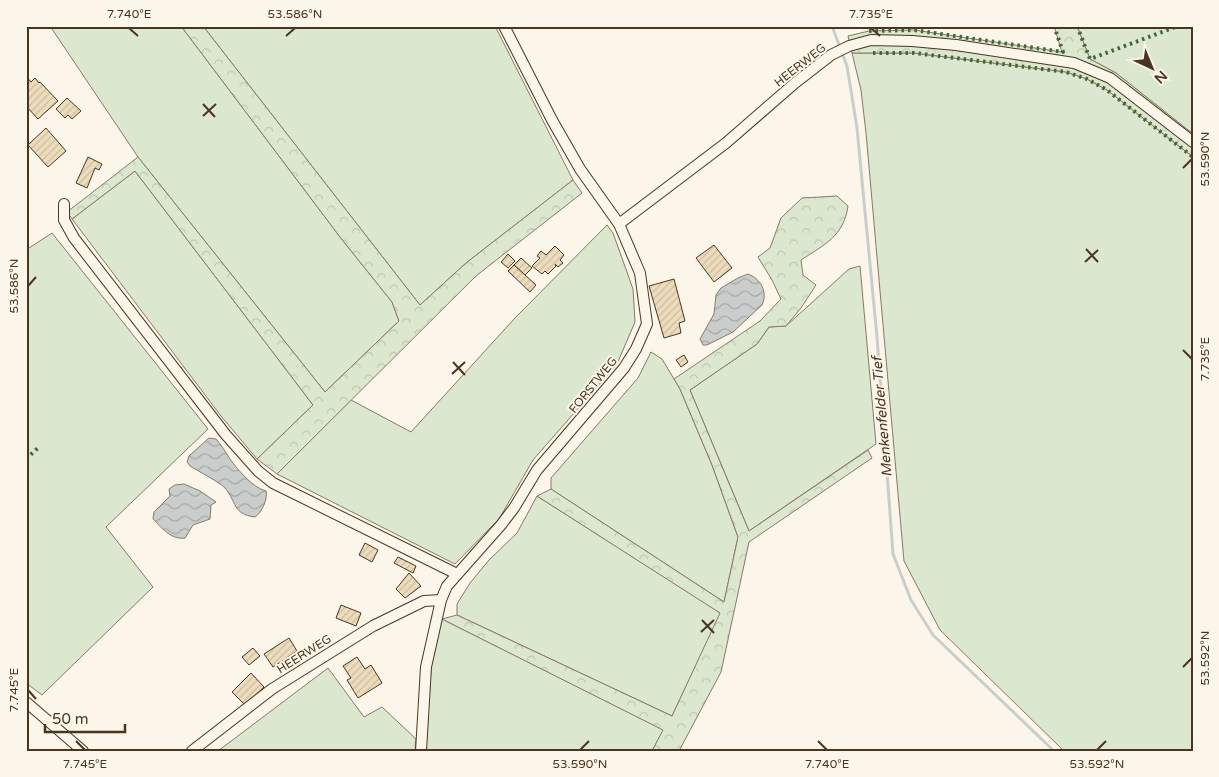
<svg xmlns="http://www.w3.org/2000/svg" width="1219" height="777" font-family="'Varela Round',sans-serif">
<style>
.green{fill:#dce7d0;stroke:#887966}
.forest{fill:url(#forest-crowns);stroke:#887966}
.water{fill:url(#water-waves);stroke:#887966}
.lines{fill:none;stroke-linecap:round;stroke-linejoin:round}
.stream{stroke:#c9cecd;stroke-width:3}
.building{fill:url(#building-hatch);stroke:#4a3520}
.street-casing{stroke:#4a3520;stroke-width:12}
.street{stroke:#fbf6e9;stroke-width:10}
.hedge{stroke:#436837;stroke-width:4;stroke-dasharray:2.5 4;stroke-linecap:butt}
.ticks{fill:none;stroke:#4a3520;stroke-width:2}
.labels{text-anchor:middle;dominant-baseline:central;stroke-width:4;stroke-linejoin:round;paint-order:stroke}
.street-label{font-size:12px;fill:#4a3520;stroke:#fbf6e9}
.water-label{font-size:14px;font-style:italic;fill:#4a3520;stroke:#fbf6e9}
.neatline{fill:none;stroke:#4a3520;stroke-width:2}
.ticks-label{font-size:12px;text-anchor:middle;fill:#4a3520}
</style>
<defs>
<pattern id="forest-crowns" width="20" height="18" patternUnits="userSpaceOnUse" patternTransform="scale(1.25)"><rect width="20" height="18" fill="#dce7d0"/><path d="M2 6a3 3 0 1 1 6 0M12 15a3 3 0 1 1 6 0" fill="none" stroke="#bec7b2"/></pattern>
<pattern id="water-waves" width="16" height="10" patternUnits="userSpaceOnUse" patternTransform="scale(1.25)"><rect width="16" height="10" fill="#c9cecd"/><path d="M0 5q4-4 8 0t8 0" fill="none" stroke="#a5a8a6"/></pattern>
<pattern id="building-hatch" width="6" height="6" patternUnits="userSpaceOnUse" patternTransform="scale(1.25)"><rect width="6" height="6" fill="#ecdcbc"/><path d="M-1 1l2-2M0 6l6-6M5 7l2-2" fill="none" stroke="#ccbda1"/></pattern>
</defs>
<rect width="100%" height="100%" fill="#fbf6e9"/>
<g class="green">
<polygon points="50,26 181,26 340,237 392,302 399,321 325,392 138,157"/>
<polygon points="203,26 495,26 573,180 466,263 420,305"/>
<polygon points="1077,26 1193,26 1193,134 1116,73 1090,59"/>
<polygon points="852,53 914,53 1066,72 1087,79 1107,90 1193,157 1193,751 1064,751 940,630 904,561 866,133 861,90"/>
<polygon points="135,171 313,405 257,459 221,416 72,219"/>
<polygon points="607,225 613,233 633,289 635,322 617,364 533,460 499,519 455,564 277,474 351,400 411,432 515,318"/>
<polygon points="52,233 208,429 106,527 153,587 42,695 26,683 26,250"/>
<polygon points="860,266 876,444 749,531 690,390 757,344 769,327 786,326 849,269"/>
<polygon points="651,352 662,359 680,389 712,465 738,537 724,602 551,489 551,478 638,378"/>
<polygon points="537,496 721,613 672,716 457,615 457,604 470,583 489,560 517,533"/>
<polygon points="442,619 664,730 652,751 426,751 431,667"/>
<polygon points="328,668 364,717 382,707 416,739 415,751 218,751"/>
</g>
<g class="forest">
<polygon points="181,26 203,26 420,305 466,263 573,180 582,193 476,276 277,474 257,459 313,405 135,171 72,219 67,212 138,157 325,392 399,321 392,302 340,237"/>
<polygon points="1054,26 1077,26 1090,59 1116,73 1193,134 1193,157 1107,90 1087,79 1066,72 914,53 852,53 848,36 869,31 914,30 1062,52"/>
<path d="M837,196l11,10c-4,30 -24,39 -47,54l2,15 13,10 -15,23 -15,18 -17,1 -12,17 -67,46 59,141 119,-81 4,8 -123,84 -28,130 -42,79h-27l11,-21 -221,-111 15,-4 215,101 48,-103 -183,-117 14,-7 173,113 14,-65 -26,-72 -32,-76 -6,-10 86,-58 21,-22 -9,-19 -14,-23 12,-9 11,-30 21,-20z"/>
</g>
<g class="water">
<path d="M748,274c13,5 20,18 14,31l-29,27 -26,13h-4l-3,-6 14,-25 2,-19 5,-7 17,-10z"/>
<path d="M209,438l7,1c6,6 9,13 14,20 9,12 22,28 36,32 2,8 -4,21 -11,26 -23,-3 -18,-15 -30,-29 -4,-5 -27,-17 -35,-22l-3,-4 2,-6z"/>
<path d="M184,484l16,7 16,11 -5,3 -1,14 -17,6 -8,13c-14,2 -23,-10 -32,-19l1,-7 16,-16 -1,-7 6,-4z"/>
</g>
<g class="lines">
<polyline class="stream" points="832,26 847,66 857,128 877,337 893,554 911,600 933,635 1054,751"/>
</g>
<g class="building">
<polygon points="26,76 31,82 35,78 39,83 40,82 58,101 38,119 26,106"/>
<polygon points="67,98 81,111 72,119 68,115 65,118 56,109"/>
<polygon points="46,128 66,151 48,167 28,145"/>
<polygon points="88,157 102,164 99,170 95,168 87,188 76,183"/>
<polygon points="714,245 732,268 714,282 696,258"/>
<polygon points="555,246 564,255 560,260 563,263 558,267 555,264 556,266 548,274 545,271 542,274 532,266 540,258 537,256 541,251 546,255"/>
<polygon points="508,254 515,261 508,268 501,262"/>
<polygon points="521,258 532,268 525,275 514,265"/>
<polygon points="514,265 536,285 530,292 508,271"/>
<polygon points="674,279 685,321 679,323 681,333 664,338 649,286"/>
<polygon points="684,355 688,362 681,367 676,360"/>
<polygon points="365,543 378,550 372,562 359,555"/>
<polygon points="398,557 416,566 413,573 394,563"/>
<polygon points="409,573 421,586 405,598 396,589"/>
<polygon points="341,605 361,613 356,626 336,618"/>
<polygon points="289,638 297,651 273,667 264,654"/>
<polygon points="253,648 260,656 249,665 242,657"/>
<polygon points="357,657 365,669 371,665 382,683 358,698 347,680 351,678 343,666"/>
<polygon points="251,673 264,687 245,705 232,692"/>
</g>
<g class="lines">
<defs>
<g id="street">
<polyline points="64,204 64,220 74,238 226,435 258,471 273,483 457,574"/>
<polyline points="619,224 726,143 795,83 831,55 849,46 871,40 912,41 956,45 1074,63 1110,78 1193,142"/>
<polyline points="26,702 83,751"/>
<polyline points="192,751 272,689 373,626 424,601 441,600"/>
<polyline points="421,751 426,667 441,600 447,586 501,525 514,508 537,470 624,368 636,349 647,324 640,273 619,224 580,169 552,120 504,26"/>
</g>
</defs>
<use href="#street" class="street-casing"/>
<use href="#street" class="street"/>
<g class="hedge">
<polyline points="1077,26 1090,59 1178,26"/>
<polyline points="869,31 914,30 1063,52 1054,26"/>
<polyline points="873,53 914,53 971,60 1066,72 1087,79 1107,90 1193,157"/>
<polyline points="26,459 40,446"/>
</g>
</g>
<path class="ticks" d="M129,28l9,8M871,28l9,8M286,36l9,-8M203,104l12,13M203,116l13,-12M1183,168l9,-9M1086,249l12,13M1085,262l13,-12M28,286l8,-9M1183,350l9,9M453,362l12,13M452,374l13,-12M702,620l12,13M701,632l13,-12M1183,667l9,-9M28,690l8,9M76,741l9,9M818,741l9,9M580,750l9,-9M1097,750l9,-9"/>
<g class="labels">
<g class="street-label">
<text transform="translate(800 65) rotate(-38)">HEERWEG</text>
<text transform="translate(593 385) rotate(-51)">FORSTWEG</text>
<text transform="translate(304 654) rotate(-32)">HEERWEG</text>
</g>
<g class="water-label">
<text transform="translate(882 417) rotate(-95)">Menkenfelder Tief</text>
</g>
</g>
<rect width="1219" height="777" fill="none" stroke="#fbf6e9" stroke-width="55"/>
<g transform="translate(1152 68) rotate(136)" stroke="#fbf6e9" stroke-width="4" paint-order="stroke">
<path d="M0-4L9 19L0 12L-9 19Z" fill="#4a3520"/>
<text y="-8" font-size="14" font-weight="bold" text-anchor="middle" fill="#4a3520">N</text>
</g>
<path d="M45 724v8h80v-8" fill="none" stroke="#4a3520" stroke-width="2.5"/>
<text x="52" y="724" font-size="15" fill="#4a3520" stroke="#fbf6e9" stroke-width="4" paint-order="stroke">50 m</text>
<rect x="28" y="28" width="1164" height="722" class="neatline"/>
<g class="ticks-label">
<text x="129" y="18">7.740°E</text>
<text x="295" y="18">53.586°N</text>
<text x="871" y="18">7.735°E</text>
<text transform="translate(1205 159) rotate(-90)" y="4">53.590°N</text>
<text transform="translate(14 286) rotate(-90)" y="4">53.586°N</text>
<text transform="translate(1205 359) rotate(-90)" y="4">7.735°E</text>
<text transform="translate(1205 658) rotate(-90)" y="4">53.592°N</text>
<text transform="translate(14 690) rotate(-90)" y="4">7.745°E</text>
<text x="85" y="768">7.745°E</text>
<text x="580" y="768">53.590°N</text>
<text x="827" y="768">7.740°E</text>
<text x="1097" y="768">53.592°N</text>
</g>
</svg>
